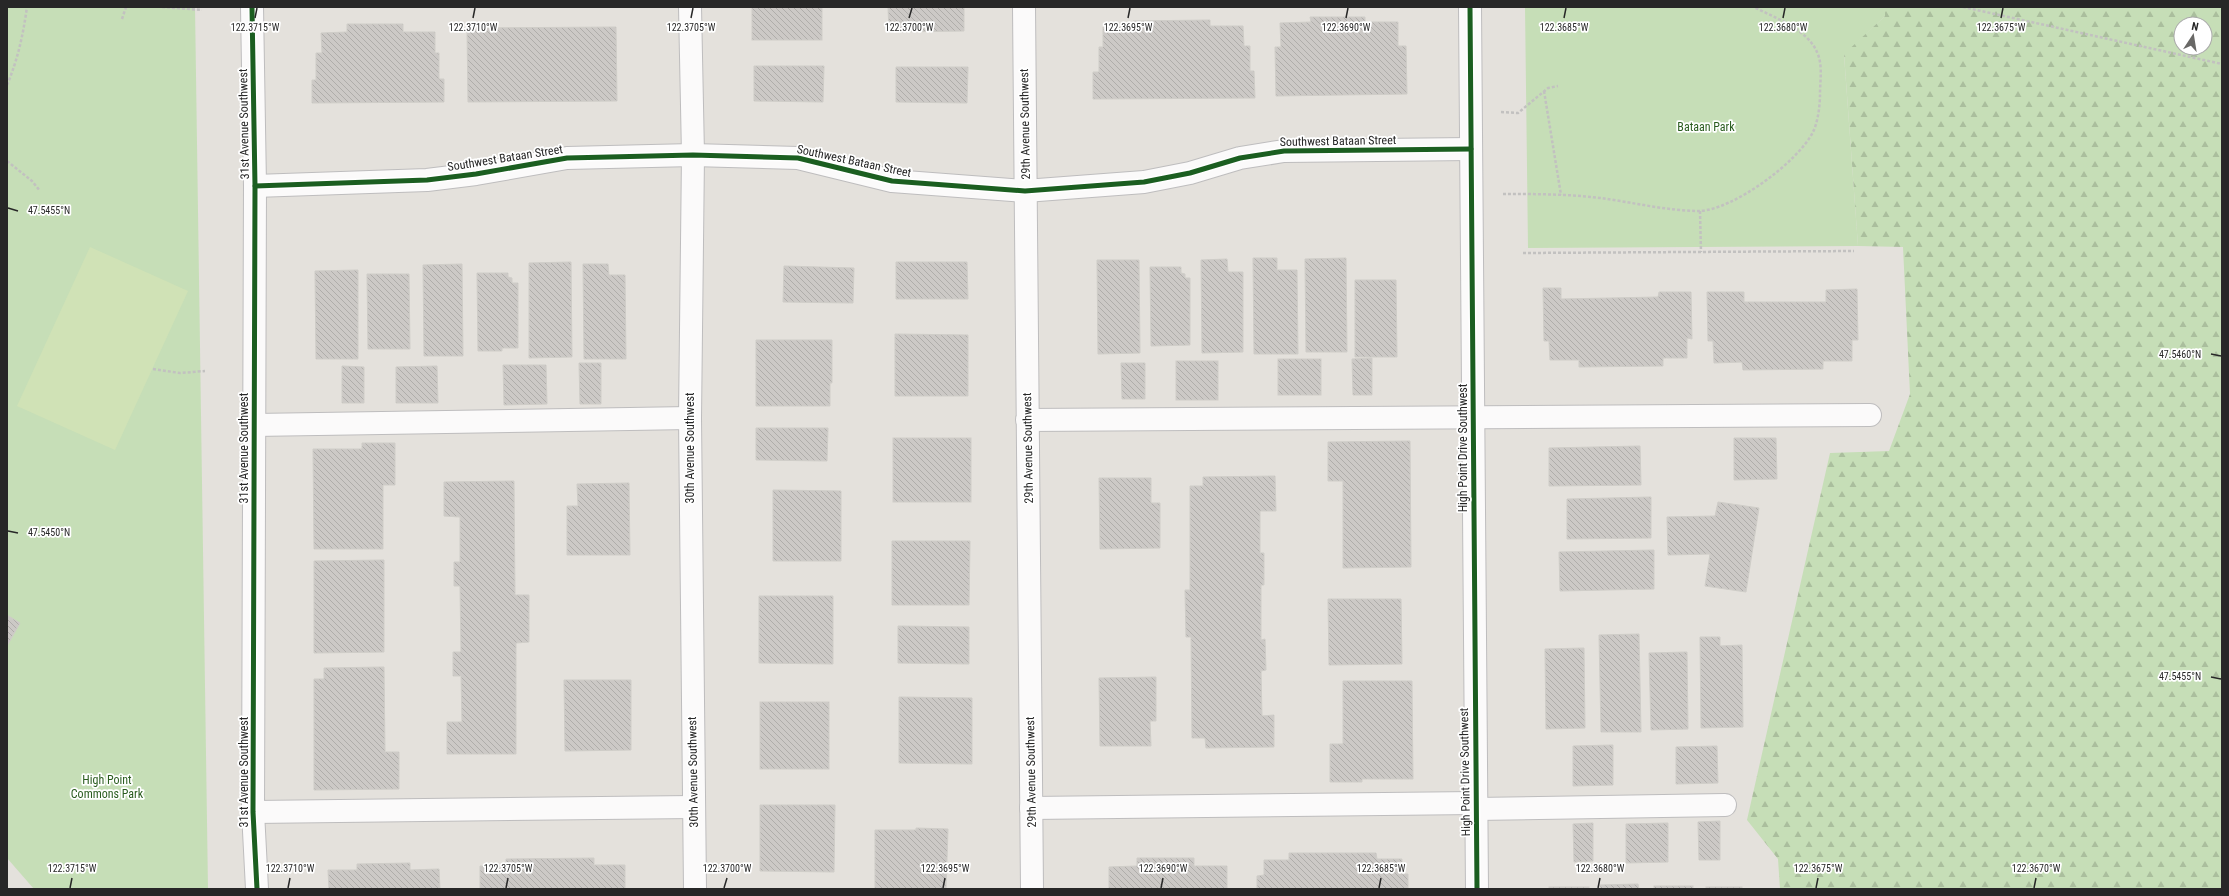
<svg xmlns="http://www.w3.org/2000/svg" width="2229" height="896" font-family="'Roboto Condensed',sans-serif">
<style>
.grass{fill:#c6deb7}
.forest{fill:url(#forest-firs);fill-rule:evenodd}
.pitch{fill:#d0e2b6}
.building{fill:url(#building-back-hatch);stroke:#cfcdc8}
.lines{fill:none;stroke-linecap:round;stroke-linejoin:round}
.minor-casing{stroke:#bebdbe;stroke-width:24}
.path{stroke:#c2c1c0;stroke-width:2.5;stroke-dasharray:3 2;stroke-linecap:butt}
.minor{stroke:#fbfafa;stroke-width:22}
.cycleway-casing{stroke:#fff;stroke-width:8}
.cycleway{stroke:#1b5e20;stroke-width:5}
.ticks{fill:none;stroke:#272727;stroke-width:1.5}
.labels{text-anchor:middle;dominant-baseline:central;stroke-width:3.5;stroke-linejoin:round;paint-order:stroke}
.street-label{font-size:12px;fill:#272727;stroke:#fff}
.park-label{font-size:12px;fill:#2a5c1f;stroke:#fff}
.ticks-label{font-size:10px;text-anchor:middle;fill:#272727;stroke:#fff;stroke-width:3.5;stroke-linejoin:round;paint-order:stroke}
</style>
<defs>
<pattern id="forest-firs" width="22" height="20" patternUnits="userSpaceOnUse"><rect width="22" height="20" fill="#c6deb7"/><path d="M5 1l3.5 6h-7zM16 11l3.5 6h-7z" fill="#aabe9d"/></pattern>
<pattern id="building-back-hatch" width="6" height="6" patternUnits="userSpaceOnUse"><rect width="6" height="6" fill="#ccc9c6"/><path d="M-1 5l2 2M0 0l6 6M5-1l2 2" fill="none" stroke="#afadaa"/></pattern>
</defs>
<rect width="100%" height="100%" fill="#e4e1dc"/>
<g class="grass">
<polygon points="7,7 195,7 208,889 34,889 7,858"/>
<polygon points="1525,7 1885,7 1885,16 1844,55 1858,246 1528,248"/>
</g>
<path class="forest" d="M1885,7h337v882h-442l-2,-30 -31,-39 83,-367 59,-2 21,-57 -7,-147 -45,-1 -14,-192 41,-38zM2181,24h24v24h-24z"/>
<polygon class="pitch" points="90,247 188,291 115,450 17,406"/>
<g class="building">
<rect x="752" y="7" width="70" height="33"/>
<polygon points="888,7 964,7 964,31 889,32"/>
<polygon points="1310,17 1365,17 1365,22 1398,22 1398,46 1406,46 1407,94 1276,96 1275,47 1281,47 1280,23 1311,22"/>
<polygon points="1210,20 1210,26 1243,26 1244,46 1250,46 1250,71 1254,71 1255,98 1093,99 1093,72 1099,72 1099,47 1103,47 1103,27 1133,27 1133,21"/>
<polygon points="347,24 403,24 403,32 435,32 435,53 439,53 439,79 444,79 444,102 312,103 312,80 316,80 316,53 322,53 321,33 347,32"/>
<polygon points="616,27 617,101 468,102 467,28"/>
<polygon points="754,66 824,66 823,102 754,101"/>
<polygon points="896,67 968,67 967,103 896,102"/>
<polygon points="1253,258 1277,258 1277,270 1297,270 1298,354 1254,354"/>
<polygon points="1346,258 1347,352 1306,352 1305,259"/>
<polygon points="1227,259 1228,272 1243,272 1243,352 1202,353 1201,260"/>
<polygon points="1097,260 1139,260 1140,353 1098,354"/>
<polygon points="571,262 572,357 529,358 529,263"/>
<polygon points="896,262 967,262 968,299 896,299"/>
<polygon points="462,264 463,356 424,356 423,265"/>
<polygon points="583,264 608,264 609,275 625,275 626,359 584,359"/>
<polygon points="784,266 854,268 853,303 783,302"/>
<polygon points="1150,267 1181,267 1181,273 1185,274 1185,278 1190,278 1190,345 1151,346"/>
<polygon points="358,270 358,359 316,359 315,271"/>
<polygon points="477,273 508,273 508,277 512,278 512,283 518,283 518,348 502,348 502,351 478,351"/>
<polygon points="367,274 409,274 410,349 368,349"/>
<polygon points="1355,280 1396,280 1397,357 1355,357"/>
<polygon points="1543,288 1561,288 1561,299 1658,297 1659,292 1691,292 1692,339 1687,338 1687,358 1663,358 1663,366 1579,367 1579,360 1550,360 1549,341 1544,341"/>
<polygon points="1857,289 1858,340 1852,340 1852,361 1823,361 1823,369 1743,370 1742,362 1714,363 1713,341 1708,341 1707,292 1744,292 1744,302 1826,302 1826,290"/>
<polygon points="895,334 968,335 968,396 895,396"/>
<polygon points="756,340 832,340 832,383 830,383 830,406 756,406"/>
<polygon points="1372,358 1372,395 1353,395 1352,359"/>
<rect x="1278" y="359" width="43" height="36"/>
<rect x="1176" y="361" width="42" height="39"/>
<polygon points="579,363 601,363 601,404 580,404"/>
<polygon points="1121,363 1145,363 1145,399 1122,399"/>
<polygon points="503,365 546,365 547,404 504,405"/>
<polygon points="342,366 364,367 364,403 342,403"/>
<polygon points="437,366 438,403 396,403 396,367"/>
<polygon points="756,428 828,428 827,461 756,460"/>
<rect x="893" y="438" width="78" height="64"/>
<polygon points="1734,438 1776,438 1777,479 1734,480"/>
<polygon points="1410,441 1411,567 1343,568 1343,481 1328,481 1328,442"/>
<polygon points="362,443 395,443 395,485 383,485 383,549 314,549 313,449 362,449"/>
<polygon points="1640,446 1641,485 1549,486 1549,448"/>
<polygon points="1275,476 1276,511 1260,511 1260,553 1264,553 1264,585 1261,585 1261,640 1265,639 1266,670 1261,671 1262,716 1274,715 1274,747 1206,748 1205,738 1192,738 1191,637 1186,637 1185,590 1190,590 1190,486 1203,486 1203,477"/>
<polygon points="1099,478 1151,478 1151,503 1160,503 1160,548 1100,549"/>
<polygon points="514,481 515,595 529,595 529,642 516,643 516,754 447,754 447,722 462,722 461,676 453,676 453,652 461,652 460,586 454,586 454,562 460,562 460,517 444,516 444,482"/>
<polygon points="629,483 630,555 567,555 567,506 578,506 577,484"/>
<polygon points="773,490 841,491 841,561 773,561"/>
<polygon points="1651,497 1651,538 1567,539 1567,499"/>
<polygon points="1718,502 1759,508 1746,592 1705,586 1710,554 1668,555 1667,517 1715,516"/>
<polygon points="892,541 970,541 969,605 892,605"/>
<polygon points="1654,550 1654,589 1560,591 1559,552"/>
<polygon points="384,560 384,652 314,653 314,561"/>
<polygon points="759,596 833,596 833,664 759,663"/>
<polygon points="1328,599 1401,599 1402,664 1329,665"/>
<polygon points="7,615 20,623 7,646"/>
<polygon points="898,626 969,627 969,664 898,663"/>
<polygon points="1639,634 1641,732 1601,732 1599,635"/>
<polygon points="1700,637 1720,637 1720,646 1742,645 1743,727 1701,728"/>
<polygon points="1584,648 1585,728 1546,729 1545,649"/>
<polygon points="1687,652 1688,729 1651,730 1649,653"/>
<polygon points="384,667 385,752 399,752 399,789 314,790 314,679 324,679 324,668"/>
<polygon points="1156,677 1156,721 1150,721 1151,746 1100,746 1099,678"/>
<polygon points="564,680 631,680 631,750 565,751"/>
<polygon points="1343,681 1412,681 1413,779 1362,779 1362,782 1330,782 1330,744 1343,744"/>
<polygon points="899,697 972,698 972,764 899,763"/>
<rect x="760" y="702" width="69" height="67"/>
<polygon points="1613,745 1613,785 1573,786 1573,746"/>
<polygon points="1717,746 1718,783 1676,784 1676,747"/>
<polygon points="760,805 835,805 834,872 760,871"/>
<polygon points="1720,821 1720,860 1699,860 1698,822"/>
<polygon points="1593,823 1593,861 1574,862 1573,824"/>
<polygon points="1668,823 1668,862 1626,863 1626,824"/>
<polygon points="916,828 948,829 946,889 875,889 875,830 916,830"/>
<polygon points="1289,853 1376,853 1377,859 1402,859 1402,874 1408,874 1408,889 1257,889 1257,876 1264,875 1264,860 1289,860"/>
<polygon points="594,858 594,865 625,865 625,889 480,889 480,866 506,866 506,859"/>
<polygon points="1137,858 1194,858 1194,866 1227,866 1227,889 1232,889 1109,889 1109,867 1137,866"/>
<polygon points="410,863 410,870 439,869 440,889 329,889 328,870 357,870 357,864"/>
<polygon points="1638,884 1639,889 1600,889 1600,885"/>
<rect x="1654" y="886" width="39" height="3"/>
<rect x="1549" y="887" width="40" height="2"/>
<rect x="1706" y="887" width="36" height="2"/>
</g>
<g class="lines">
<defs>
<g id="minor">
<polyline points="252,7 255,186 253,812 257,889"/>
<polyline points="690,7 693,155 690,418 695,889"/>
<polyline points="1024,7 1032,889"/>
<polyline points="1470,7 1477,889"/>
<polyline points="255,186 427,180 476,174 567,158 693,155 798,158 892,181 1025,191 1144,182 1190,173 1240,158 1284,151 1471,149"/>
<polyline points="1027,420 1870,415"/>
<polyline points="254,425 690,418"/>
<polyline points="1031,808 1475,803"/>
<polyline points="1475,809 1725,805"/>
<polyline points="253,812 693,807"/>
</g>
</defs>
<use href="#minor" class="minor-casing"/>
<g class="path">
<polyline points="162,7 202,10"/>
<polyline points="1963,7 2222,64"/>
<polyline points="122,19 126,7"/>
<path d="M7,85c11,-26 16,-50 20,-78"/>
<polyline points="1544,91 1561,195"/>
<polyline points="1501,112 1518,113 1548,88 1558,86"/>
<polyline points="7,161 32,181 40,191"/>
<path d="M1503,194c32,0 65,0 97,4 31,4 68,13 99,13 34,-1 98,-48 114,-79 5,-10 7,-27 7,-38 0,-14 3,-29 -3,-42 -10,-23 -42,-34 -63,-45"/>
<polyline points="1700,211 1701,252"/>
<polyline points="1523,253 1854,251"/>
<polyline points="153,369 180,373 205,371"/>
</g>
<use href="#minor" class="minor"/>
<defs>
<g id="cycleway">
<polyline points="252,7 255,186 253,812 257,889"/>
<polyline points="1470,7 1477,889"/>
<polyline points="255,186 427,180 476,174 567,158 693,155 798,158 892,181 1025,191 1144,182 1190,173 1240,158 1284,151 1471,149"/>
</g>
</defs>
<use href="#cycleway" class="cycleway-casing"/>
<use href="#cycleway" class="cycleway"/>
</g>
<path class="ticks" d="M255,18l2,-10M473,18l2,-10M691,18l2,-10M909,18l3,-10M1128,18l2,-10M1346,18l2,-10M1564,18l2,-10M1783,18l2,-10M2001,18l2,-10M8,208l10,3M2211,354l10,2M8,531l10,2M2211,677l10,2M70,888l2,-10M288,888l2,-10M506,888l2,-10M724,888l3,-10M943,888l2,-10M1161,888l2,-10M1379,888l2,-10M1598,888l2,-10M1816,888l2,-10M2034,888l2,-10"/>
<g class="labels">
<g class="street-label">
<text transform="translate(244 124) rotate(-91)">31st Avenue Southwest</text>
<text transform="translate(1025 124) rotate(-91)">29th Avenue Southwest</text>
<text transform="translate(1338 141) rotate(-1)">Southwest Bataan Street</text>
<text transform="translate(505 158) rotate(-9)">Southwest Bataan Street</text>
<text transform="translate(854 161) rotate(12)">Southwest Bataan Street</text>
<text transform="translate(244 448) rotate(-90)">31st Avenue Southwest</text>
<text transform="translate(690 448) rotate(-90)">30th Avenue Southwest</text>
<text transform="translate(1028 448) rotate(-91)">29th Avenue Southwest</text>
<text transform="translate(1463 448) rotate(-90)">High Point Drive Southwest</text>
<text transform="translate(244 772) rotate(-90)">31st Avenue Southwest</text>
<text transform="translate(693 772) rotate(-91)">30th Avenue Southwest</text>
<text transform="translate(1031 772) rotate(-91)">29th Avenue Southwest</text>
<text transform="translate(1465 772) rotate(-91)">High Point Drive Southwest</text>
</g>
<g class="park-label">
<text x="1706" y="127">Bataan Park</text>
<text x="107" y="780">High Point<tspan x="107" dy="14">Commons Park</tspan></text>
</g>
</g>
<g class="ticks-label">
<text x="255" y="31">122.3715°W</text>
<text x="473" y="31">122.3710°W</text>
<text x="691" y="31">122.3705°W</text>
<text x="909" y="31">122.3700°W</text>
<text x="1128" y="31">122.3695°W</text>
<text x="1346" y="31">122.3690°W</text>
<text x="1564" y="31">122.3685°W</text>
<text x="1783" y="31">122.3680°W</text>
<text x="2001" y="31">122.3675°W</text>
<text x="49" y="214">47.5455°N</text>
<text x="2180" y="358">47.5460°N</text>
<text x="49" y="536">47.5450°N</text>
<text x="2180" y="680">47.5455°N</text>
<text x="72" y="872">122.3715°W</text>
<text x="290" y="872">122.3710°W</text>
<text x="508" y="872">122.3705°W</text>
<text x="727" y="872">122.3700°W</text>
<text x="945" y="872">122.3695°W</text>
<text x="1163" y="872">122.3690°W</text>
<text x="1381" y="872">122.3685°W</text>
<text x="1600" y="872">122.3680°W</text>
<text x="1818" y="872">122.3675°W</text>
<text x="2036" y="872">122.3670°W</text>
</g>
<rect width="2229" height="896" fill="none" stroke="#272727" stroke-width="16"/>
<g transform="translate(2193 36) rotate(12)"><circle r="19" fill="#ffffff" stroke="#a9a9a9"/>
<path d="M0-3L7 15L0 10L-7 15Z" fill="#696866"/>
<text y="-6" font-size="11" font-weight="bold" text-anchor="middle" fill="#272727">N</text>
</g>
</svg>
